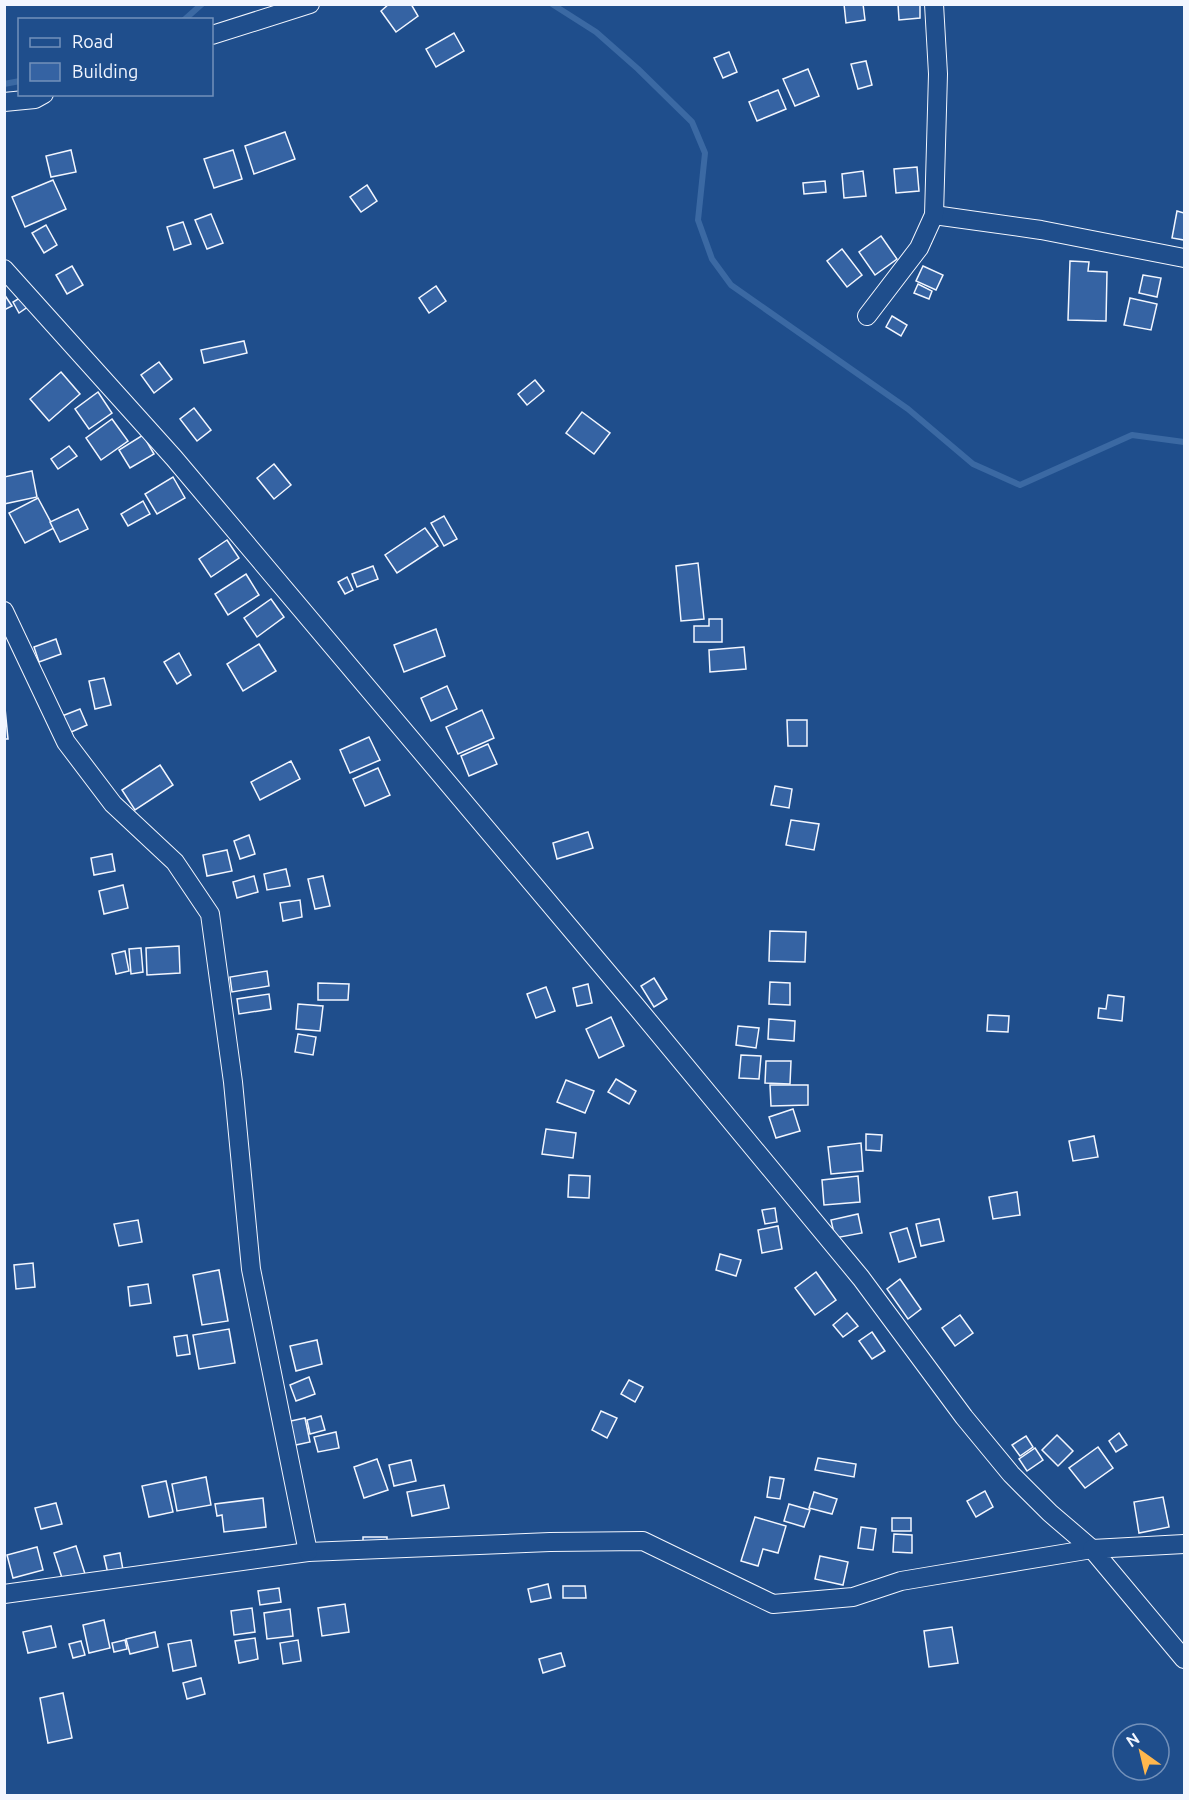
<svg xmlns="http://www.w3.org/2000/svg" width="1189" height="1800" font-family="Ubuntu,sans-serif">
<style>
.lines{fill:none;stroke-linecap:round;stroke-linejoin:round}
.stream{stroke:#3b69a3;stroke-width:6}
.building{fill:#3563a3;stroke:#f2f6ff;stroke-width:1.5}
.minor-casing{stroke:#f2f6ff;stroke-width:20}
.minor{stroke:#1f4e8c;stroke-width:18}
</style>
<rect width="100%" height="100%" fill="#1f4e8c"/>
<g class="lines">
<g class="stream">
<polyline points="552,4 596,32 638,69 692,122 705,153 698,220 712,259 731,285 908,409 973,464 1020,485 1132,435 1184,442"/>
<polyline points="184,20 202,4"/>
<polyline points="4,84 20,81"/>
</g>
</g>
<g class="building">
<polygon points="389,4 411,4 418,16 396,32 381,11"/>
<polygon points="844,4 863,4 865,20 846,23"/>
<polygon points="898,4 920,4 920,18 899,20"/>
<polygon points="454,33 464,51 436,67 426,49"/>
<polygon points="729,52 737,72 723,78 714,58"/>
<polygon points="866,61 872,85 858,89 851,64"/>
<polygon points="808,69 819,96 795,106 783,79"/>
<polygon points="778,90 786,109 757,121 749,102"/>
<polygon points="285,132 295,159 254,174 245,146"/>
<polygon points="71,150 76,172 51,177 46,156"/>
<polygon points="233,150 242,179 214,188 204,159"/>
<polygon points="917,167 919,191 896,193 894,169"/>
<polygon points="863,171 866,196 844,198 842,174"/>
<polygon points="53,180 66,209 25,227 12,197"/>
<polygon points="825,181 826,192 804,194 803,183"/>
<polygon points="367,185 377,201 361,212 350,197"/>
<polygon points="1177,211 1184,213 1184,240 1172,238"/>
<polygon points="211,214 223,243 207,249 195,220"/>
<polygon points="183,222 191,244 174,250 167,227"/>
<polygon points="46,225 57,245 44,253 32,233"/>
<polygon points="881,236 897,259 875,275 859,252"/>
<polygon points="842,249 862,275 847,287 827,261"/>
<polygon points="1070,261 1089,262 1088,271 1107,272 1106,321 1068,320"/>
<polygon points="72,266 83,285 67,294 56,275"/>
<polygon points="923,266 943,275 936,290 916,281"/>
<polygon points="1143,275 1161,278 1157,297 1139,293"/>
<polygon points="918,284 932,291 929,299 914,293"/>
<polygon points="436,286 446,301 429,313 419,298"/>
<polygon points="4,294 12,306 4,310"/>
<polygon points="23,296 29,306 19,313 13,302"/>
<polygon points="1130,298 1157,304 1151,330 1124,325"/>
<polygon points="892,316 907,325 901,336 886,327"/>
<polygon points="244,341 247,353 204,363 201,350"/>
<polygon points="159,362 172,379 154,393 141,375"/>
<polygon points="61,372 80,394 49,421 30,399"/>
<polygon points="535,380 544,391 527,405 518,394"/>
<polygon points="98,392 112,413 89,429 75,409"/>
<polygon points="194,408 211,430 197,441 180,419"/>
<polygon points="582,412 610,433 594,454 566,433"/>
<polygon points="112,419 128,441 101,460 86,438"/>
<polygon points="143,435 154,454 130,468 119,450"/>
<polygon points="69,446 77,456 58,469 51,459"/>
<polygon points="274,464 291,485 274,499 257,478"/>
<polygon points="32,471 37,497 4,504 4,477"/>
<polygon points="173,477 185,498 157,514 145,494"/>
<polygon points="38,498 54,528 25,543 9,513"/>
<polygon points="143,501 150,514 128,526 121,514"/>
<polygon points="78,509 88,529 60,542 50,522"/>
<polygon points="444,516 457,539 444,546 431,523"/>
<polygon points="425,528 438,546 397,573 385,555"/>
<polygon points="227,540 239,558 211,577 199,559"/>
<polygon points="698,563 704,619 681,621 676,566"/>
<polygon points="373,566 378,579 357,587 352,574"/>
<polygon points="246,574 259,595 228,615 215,594"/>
<polygon points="347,577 353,590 345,594 338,582"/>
<polygon points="271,599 284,617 257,637 244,618"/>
<polygon points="709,619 722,619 722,642 694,642 694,626 709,626"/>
<polygon points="436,629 445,656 404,672 394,645"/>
<polygon points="56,639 61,654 39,662 34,647"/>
<polygon points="259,644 276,671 243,691 227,664"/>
<polygon points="744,647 746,669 710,672 709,650"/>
<polygon points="179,653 191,675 177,684 164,662"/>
<polygon points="104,678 111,705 95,709 89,681"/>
<polygon points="447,686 457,709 431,721 421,698"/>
<polygon points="5,708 8,739 4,739 4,708"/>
<polygon points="80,709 87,725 69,733 62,716"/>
<polygon points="482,710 494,738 458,754 446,727"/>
<polygon points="787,720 807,720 807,746 788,746"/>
<polygon points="369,737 380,760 350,773 340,750"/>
<polygon points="488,744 497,764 469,776 461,756"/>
<polygon points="291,761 300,779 260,800 251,782"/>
<polygon points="160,765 173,785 135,810 122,790"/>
<polygon points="378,768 390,795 365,806 353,779"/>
<polygon points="775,786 792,789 789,808 771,805"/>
<polygon points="791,820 819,824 814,850 786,845"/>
<polygon points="588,832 593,848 557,859 553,843"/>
<polygon points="249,835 255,854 240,859 234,841"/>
<polygon points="227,850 232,871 207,876 203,855"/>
<polygon points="112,854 115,871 94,875 91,858"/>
<polygon points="286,869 290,886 267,890 264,874"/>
<polygon points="254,876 258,892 237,898 233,882"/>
<polygon points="323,876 330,906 315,909 308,879"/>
<polygon points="123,885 128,908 104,914 99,891"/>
<polygon points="300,900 302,917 283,921 280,903"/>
<polygon points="770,931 806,932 805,962 769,961"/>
<polygon points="179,946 180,973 147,975 146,948"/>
<polygon points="141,948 143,972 131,974 129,949"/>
<polygon points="125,951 129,971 116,974 112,954"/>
<polygon points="267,971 269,986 232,992 230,977"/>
<polygon points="654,978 667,999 654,1007 641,986"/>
<polygon points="770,982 790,983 790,1005 769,1004"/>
<polygon points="318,983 349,984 348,1000 318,1000"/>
<polygon points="588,984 592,1003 577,1006 573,988"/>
<polygon points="546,987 555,1011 536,1018 527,994"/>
<polygon points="269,994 271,1009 239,1014 237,999"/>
<polygon points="1108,995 1124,997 1122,1021 1098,1018 1099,1008 1106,1009"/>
<polygon points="298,1004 323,1006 320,1031 296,1029"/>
<polygon points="988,1015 1009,1016 1008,1032 987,1031"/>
<polygon points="611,1017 624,1046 599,1058 586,1029"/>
<polygon points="769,1019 795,1021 794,1041 768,1039"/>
<polygon points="738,1026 759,1028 756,1048 736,1045"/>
<polygon points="298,1034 316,1037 313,1055 295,1052"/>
<polygon points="741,1055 761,1056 759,1079 739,1078"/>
<polygon points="766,1061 791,1061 790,1084 765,1083"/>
<polygon points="616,1079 636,1091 629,1104 608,1092"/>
<polygon points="566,1080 594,1091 585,1113 557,1102"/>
<polygon points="770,1085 808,1085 808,1105 771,1106"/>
<polygon points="793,1109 800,1131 776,1138 769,1117"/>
<polygon points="546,1129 576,1133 573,1158 542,1154"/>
<polygon points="866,1134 882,1135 881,1151 866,1150"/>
<polygon points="1094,1136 1098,1157 1073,1161 1069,1141"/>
<polygon points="861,1143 863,1171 831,1174 828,1147"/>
<polygon points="569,1175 590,1176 589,1198 568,1197"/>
<polygon points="858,1176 860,1202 824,1205 822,1180"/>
<polygon points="1017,1192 1020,1215 993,1219 989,1197"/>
<polygon points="775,1208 777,1222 765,1224 762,1210"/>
<polygon points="858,1214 862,1233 835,1238 831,1220"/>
<polygon points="939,1219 944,1241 921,1246 916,1224"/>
<polygon points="138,1220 142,1242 119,1246 114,1224"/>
<polygon points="778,1226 782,1249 762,1253 758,1230"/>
<polygon points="907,1228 916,1257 899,1262 890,1233"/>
<polygon points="720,1254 741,1260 736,1276 716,1270"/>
<polygon points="33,1263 35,1287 16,1289 14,1265"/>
<polygon points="219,1270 228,1321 202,1325 193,1275"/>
<polygon points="816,1272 836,1300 815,1315 795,1288"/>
<polygon points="900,1279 921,1309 908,1319 887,1289"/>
<polygon points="148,1284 151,1303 130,1306 128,1287"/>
<polygon points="847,1313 858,1326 843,1337 833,1325"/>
<polygon points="960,1315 973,1333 955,1346 942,1328"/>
<polygon points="229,1329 235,1363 199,1369 193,1335"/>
<polygon points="872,1332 885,1351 872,1359 859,1341"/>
<polygon points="187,1335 190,1354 177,1356 174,1337"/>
<polygon points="317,1340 322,1364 296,1371 290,1346"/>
<polygon points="309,1377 315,1394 296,1401 290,1385"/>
<polygon points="629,1380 643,1387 635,1402 621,1394"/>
<polygon points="601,1411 617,1418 607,1438 592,1430"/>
<polygon points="321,1416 325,1430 310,1434 307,1420"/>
<polygon points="305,1418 310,1442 291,1446 286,1422"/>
<polygon points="336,1432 339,1448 318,1452 314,1437"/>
<polygon points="1119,1433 1127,1445 1116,1452 1109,1441"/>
<polygon points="1057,1435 1073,1451 1058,1466 1042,1450"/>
<polygon points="1026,1436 1033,1447 1020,1456 1012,1445"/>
<polygon points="1098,1447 1113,1468 1085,1488 1069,1468"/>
<polygon points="1035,1448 1043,1460 1027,1471 1019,1459"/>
<polygon points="818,1458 856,1464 854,1477 815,1470"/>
<polygon points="377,1459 388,1490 364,1498 354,1467"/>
<polygon points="411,1460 416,1481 394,1486 389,1465"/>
<polygon points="206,1477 211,1505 177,1511 172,1484"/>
<polygon points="770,1477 784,1479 780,1499 767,1497"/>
<polygon points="166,1481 173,1512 149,1517 142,1486"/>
<polygon points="444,1485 449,1508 412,1516 407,1492"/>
<polygon points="985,1491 993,1507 976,1517 967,1501"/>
<polygon points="814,1492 837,1499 832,1514 809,1508"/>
<polygon points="1163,1497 1169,1527 1139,1533 1134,1502"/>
<polygon points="263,1498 266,1527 224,1532 222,1515 217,1516 215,1504"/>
<polygon points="56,1503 62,1524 41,1529 35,1508"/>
<polygon points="789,1504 810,1510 804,1527 784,1521"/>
<polygon points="755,1517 786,1526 778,1553 763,1549 758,1566 741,1561"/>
<rect x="892" y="1518" width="19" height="13"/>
<polygon points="861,1527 876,1529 873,1550 858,1548"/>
<polygon points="894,1534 912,1535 912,1553 893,1552"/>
<rect x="363" y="1537" width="24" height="10"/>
<polygon points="76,1546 86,1577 64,1584 54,1553"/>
<polygon points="37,1547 43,1570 13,1578 7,1555"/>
<polygon points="120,1553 123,1570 108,1574 104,1556"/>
<polygon points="820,1556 848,1562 843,1585 815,1579"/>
<polygon points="548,1584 551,1598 531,1602 528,1589"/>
<polygon points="563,1586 585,1586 586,1598 563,1598"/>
<polygon points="279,1588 281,1602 260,1605 258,1591"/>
<polygon points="345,1604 349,1632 322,1636 318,1608"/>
<polygon points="252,1608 255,1632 234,1635 231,1611"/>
<polygon points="290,1609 293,1636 267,1639 264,1613"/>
<polygon points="104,1620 110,1648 89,1653 83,1625"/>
<polygon points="51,1626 56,1647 28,1653 23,1632"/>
<polygon points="952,1627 958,1663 929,1667 924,1631"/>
<polygon points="155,1632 158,1647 130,1654 126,1639"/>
<polygon points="255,1638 258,1659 239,1663 235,1641"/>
<polygon points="125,1640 127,1649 114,1652 112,1643"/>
<polygon points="191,1640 196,1666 173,1671 168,1644"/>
<polygon points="298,1640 301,1661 283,1664 280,1643"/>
<polygon points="81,1641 85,1655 73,1658 69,1644"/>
<polygon points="561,1653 565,1666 543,1673 539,1659"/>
<polygon points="201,1678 205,1694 187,1699 183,1683"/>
<polygon points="63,1693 72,1738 48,1743 40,1698"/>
</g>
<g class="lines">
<defs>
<g id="minor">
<polyline points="212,35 310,4"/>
<polyline points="4,102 35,99 44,94"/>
<polyline points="934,215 1041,230 1184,258"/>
<polyline points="4,269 174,458 635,1005 861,1278 964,1417 1011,1474 1050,1513 1092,1549 901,1581 853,1597 773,1604 643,1541 550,1542 308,1552 4,1594"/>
<polyline points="867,316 919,248 934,215 938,74 934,4"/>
<polyline points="4,611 66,742 113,804 175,862 210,914 233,1082 251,1269 308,1552"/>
<polyline points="1184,1544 1092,1549 1184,1659"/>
</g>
</defs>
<use href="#minor" class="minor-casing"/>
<use href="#minor" class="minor"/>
</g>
<rect width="1189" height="1800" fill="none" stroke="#f2f6ff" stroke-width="12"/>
<rect x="18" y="18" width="195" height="78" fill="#1f4e8c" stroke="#7391ba" stroke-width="1.5"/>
<rect x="30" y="38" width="30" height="9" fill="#1f4e8c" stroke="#7391ba" stroke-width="1.5"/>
<text x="72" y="48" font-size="18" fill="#f2f6ff">Road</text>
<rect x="30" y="63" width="30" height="18" fill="#3563a3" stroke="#7391ba" stroke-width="1.5"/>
<text x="72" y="78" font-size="18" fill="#f2f6ff">Building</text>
<g transform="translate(1141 1752) rotate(326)"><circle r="28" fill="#1f4e8c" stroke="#7391ba" stroke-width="1.5"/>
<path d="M0-4.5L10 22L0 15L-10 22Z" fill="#ffb74d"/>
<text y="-9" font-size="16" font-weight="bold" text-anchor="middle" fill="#f2f6ff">N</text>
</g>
</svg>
